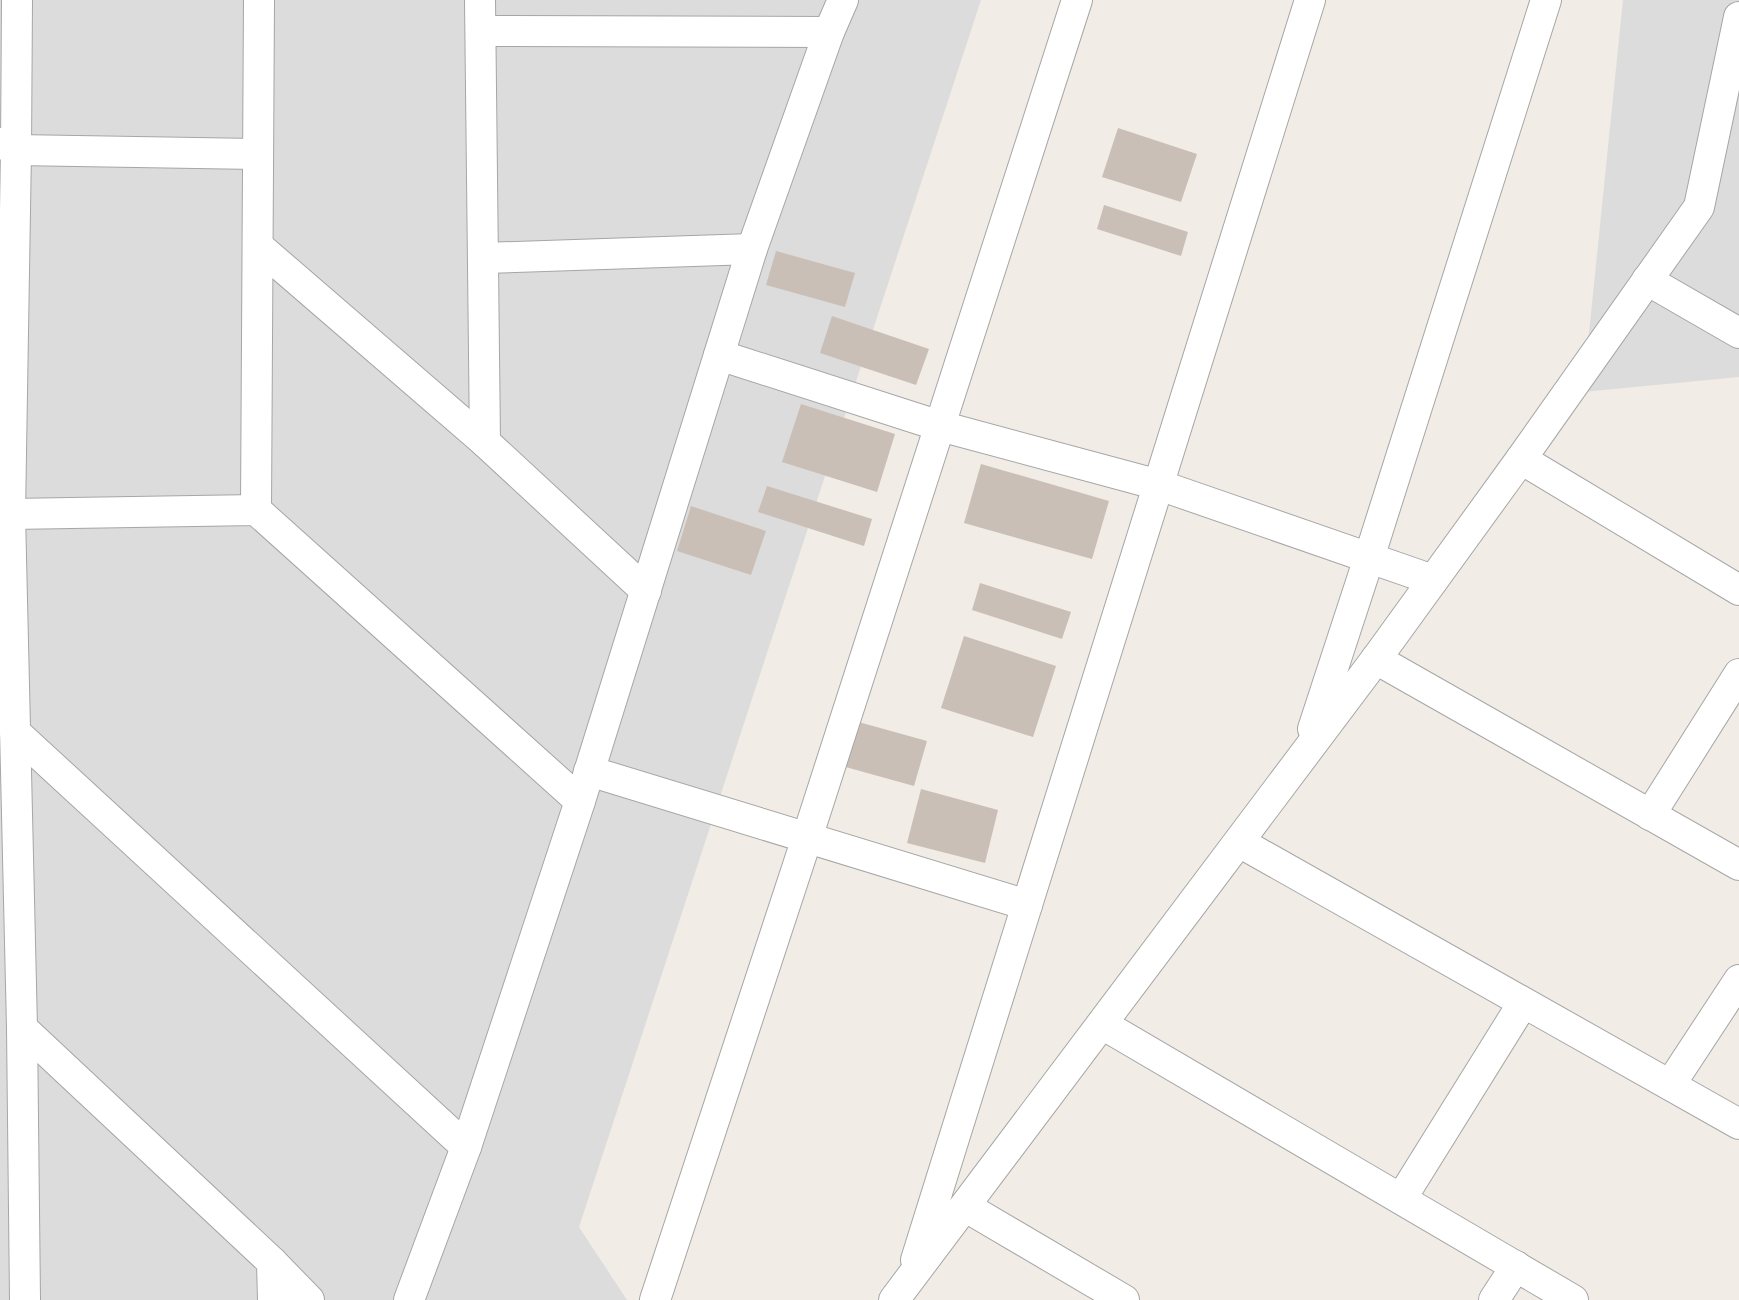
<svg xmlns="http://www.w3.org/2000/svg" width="1739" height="1300" font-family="'Exo 2',sans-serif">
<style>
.residential{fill:#dddcdc}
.building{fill:#c9bfb7}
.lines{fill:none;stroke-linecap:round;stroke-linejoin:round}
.minor-casing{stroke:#a6a6a6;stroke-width:32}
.minor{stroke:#fff;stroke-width:30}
</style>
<rect width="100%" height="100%" fill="#f1ece5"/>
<g class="residential">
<polygon points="0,0 981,0 579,1227 627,1300 0,1300"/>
<polygon points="1623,0 1739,0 1739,377 1583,392"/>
</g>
<g class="building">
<polygon points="1118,128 1197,154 1181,202 1102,177"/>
<polygon points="1104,205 1188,232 1181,256 1097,229"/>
<polygon points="776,251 855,273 845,307 766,285"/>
<polygon points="832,316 929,349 916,385 820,353"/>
<polygon points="801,404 895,434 877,492 782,462"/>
<polygon points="981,464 1109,501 1092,559 964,523"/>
<polygon points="767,486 872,519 864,546 758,512"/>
<polygon points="691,506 766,531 751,575 677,551"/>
<polygon points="980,583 1071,612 1062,639 972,610"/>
<polygon points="964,636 1056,666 1033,737 941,708"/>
<polygon points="855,721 927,741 914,786 842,766"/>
<polygon points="921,789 998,810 985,863 907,843"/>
</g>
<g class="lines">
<defs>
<g id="minor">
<polyline points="17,0 16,150 10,514 22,1028 25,1300"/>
<polyline points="480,0 485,442"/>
<polyline points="481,31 829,32"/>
<polyline points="0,143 16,150 257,154"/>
<polyline points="258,246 485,442 646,591"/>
<polyline points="484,258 752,249"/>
<polyline points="1647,280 1739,333"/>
<polyline points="719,355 940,426 1159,485 1433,580"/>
<polyline points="1521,459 1739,590"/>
<polyline points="256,510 259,0"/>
<polyline points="10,514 256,510 580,801"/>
<polyline points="1376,659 1739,865"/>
<polyline points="1313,729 1369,558 1546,0"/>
<polyline points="15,732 466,1147"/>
<polyline points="589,771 1027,905"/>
<polyline points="1650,815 1739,674"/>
<polyline points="1239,842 1739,1124"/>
<polyline points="1102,1024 1573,1300"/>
<polyline points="22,1028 272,1262 309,1300"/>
<polyline points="1670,1085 1739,980"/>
<polyline points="1401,1199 1523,1003"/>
<polyline points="966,1207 1124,1300"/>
<polyline points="916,1260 1310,0"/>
<polyline points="272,1262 273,1300"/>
<polyline points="409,1300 466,1147 580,801 752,249 829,32 843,0"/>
<polyline points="655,1300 807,838 1077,0"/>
<polyline points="894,1300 1376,659 1521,459 1699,207 1739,17"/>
<polyline points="1494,1300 1516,1266"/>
</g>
</defs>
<use href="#minor" class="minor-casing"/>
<use href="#minor" class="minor"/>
</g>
</svg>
